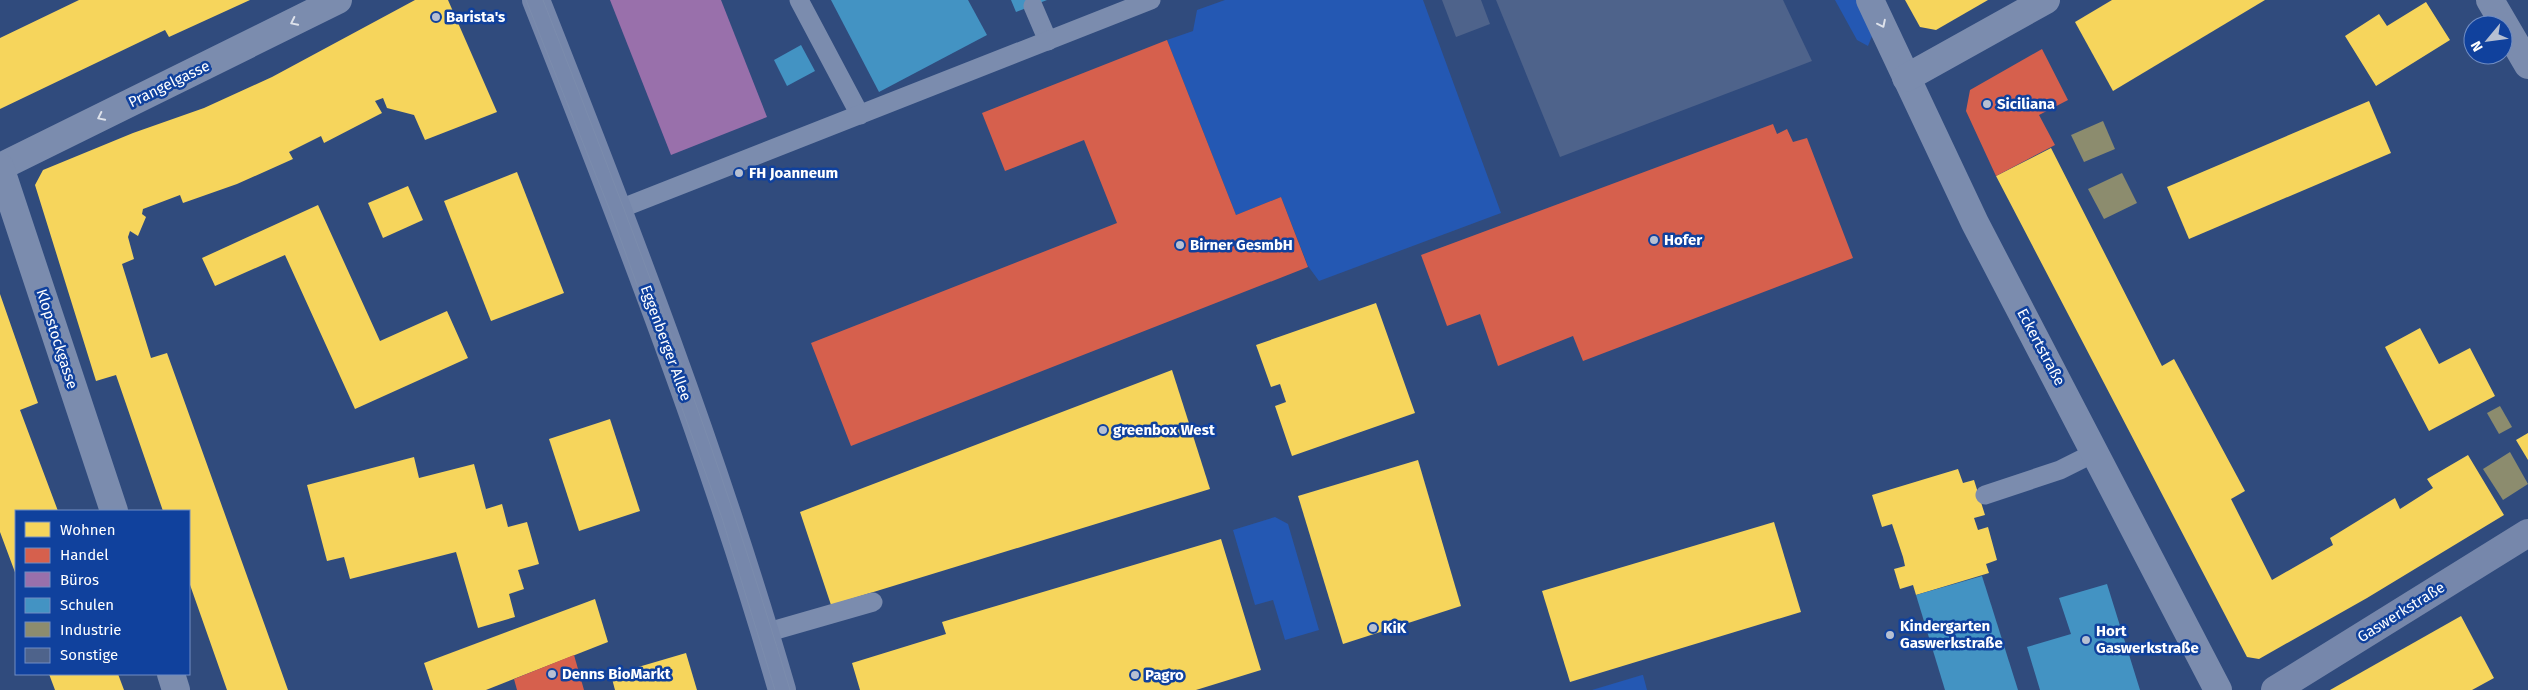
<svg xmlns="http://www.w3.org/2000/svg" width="2528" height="690" font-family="'Fira Sans',sans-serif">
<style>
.green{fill:#2458b3}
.homes{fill:#f6d55c}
.shops{fill:#d6604d}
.offices{fill:#9970ab}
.schools{fill:#4393c3}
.industry{fill:#8c8c6e}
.building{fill:#4e638b}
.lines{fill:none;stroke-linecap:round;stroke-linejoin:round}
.lane{stroke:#7b8cae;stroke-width:19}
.street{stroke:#7b8cae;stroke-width:28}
.secondary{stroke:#7687ab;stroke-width:28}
.tram{stroke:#7b8cad;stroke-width:1}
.oneway{stroke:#dee2eb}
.poi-dot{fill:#b7c0d2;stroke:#10419d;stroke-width:2}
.labels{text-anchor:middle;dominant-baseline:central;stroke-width:5;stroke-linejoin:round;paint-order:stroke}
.poi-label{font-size:15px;font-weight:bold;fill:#fff;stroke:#10419d;text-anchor:start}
.street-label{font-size:15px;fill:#fff;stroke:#10419d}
</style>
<rect width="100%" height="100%" fill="#304b7d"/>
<g class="green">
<polygon points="1225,0 1423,0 1501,213 1319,281 1308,266 1281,197 1236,215 1167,40 1193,31 1197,10"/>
<polygon points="1835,0 1857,0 1872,36 1868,46 1857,40"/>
<polygon points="1275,517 1288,524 1319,630 1285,640 1273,600 1255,605 1233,530"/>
<polygon points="1643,675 1647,690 1592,690 1642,675"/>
</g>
<g class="homes">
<polygon points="79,0 250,0 169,37 165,30 0,109 0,38"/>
<polygon points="415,0 448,0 497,112 425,140 414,115 387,108 383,98 375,101 382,113 324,143 321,136 289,152 293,159 237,184 183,203 180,195 143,209 142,214 146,217 138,236 130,231 128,237 134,259 122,264 151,358 167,353 288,690 227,690 189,582 189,511 163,511 116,375 96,381 35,185 43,170 133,133 204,108 272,77"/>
<polygon points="1905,0 1988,0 1936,30 1920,27"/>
<polygon points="2112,0 2265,0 2113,91 2075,22"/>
<polygon points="2426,2 2450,40 2376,86 2345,36 2379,14 2387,26"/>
<polygon points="2369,101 2391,153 2189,239 2167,187"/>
<polygon points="2051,148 2162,366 2174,359 2245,491 2231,499 2272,580 2333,545 2330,538 2395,498 2400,509 2433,488 2427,479 2468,455 2504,515 2367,598 2259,659 2247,657 1996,176"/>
<polygon points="517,172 564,293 491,321 444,201"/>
<polygon points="408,186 423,220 383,238 368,203"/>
<polygon points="318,205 380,341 447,311 468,358 355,409 285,255 215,286 202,258"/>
<polygon points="0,294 38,403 20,410 58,511 16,511 16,575 0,532"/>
<polygon points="1376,303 1415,413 1292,456 1275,406 1286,402 1280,384 1271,387 1256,345"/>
<polygon points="2420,328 2439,364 2470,348 2495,396 2429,431 2385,347"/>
<polygon points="1172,370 1210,489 831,605 800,512"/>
<polygon points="610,419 640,511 579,531 549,439"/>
<polygon points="2528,433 2528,460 2516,440"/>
<polygon points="414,457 419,478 474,464 486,509 502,504 508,527 527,522 539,564 518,570 524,589 509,594 515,617 478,628 456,552 350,579 344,557 327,561 307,485"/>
<polygon points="1418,460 1461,606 1343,644 1298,496"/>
<polygon points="1958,469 1963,483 1974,480 1985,515 1974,518 1978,530 1988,527 1997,560 1986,564 1989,573 1916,595 1913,585 1900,589 1894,569 1905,566 1903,557 1892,524 1882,527 1872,495"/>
<polygon points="1774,522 1801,612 1570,682 1542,591"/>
<polygon points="1221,539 1261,670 1196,690 860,690 852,663 946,634 942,622"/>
<polygon points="595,599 608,642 486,690 433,690 424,663"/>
<polygon points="2461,616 2494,678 2472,690 2330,690"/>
<polygon points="686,653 697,690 615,690 611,675"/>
<polygon points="49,674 118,674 124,690 55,690"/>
</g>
<g class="shops">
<polygon points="1167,40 1236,215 1281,197 1308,267 851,446 811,343 1117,223 1084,140 1005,171 982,113"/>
<polygon points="2042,49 2068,100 2039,115 2055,145 1996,176 1966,111 1970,90"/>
<polygon points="1773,124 1777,134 1787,129 1793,142 1807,138 1853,258 1583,361 1573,336 1498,366 1480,314 1447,326 1421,255"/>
<polygon points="574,655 584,690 517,690 514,679"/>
</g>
<polygon class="offices" points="610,0 721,0 767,117 671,155"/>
<g class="schools">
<polygon points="831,0 968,0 987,35 879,92"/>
<polygon points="1011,0 1047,0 1016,12"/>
<polygon points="801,45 815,71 787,86 774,60"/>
<polygon points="1982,576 2018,690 1945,690 1916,595"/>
<polygon points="2107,584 2140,690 2040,690 2027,647 2071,634 2059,598"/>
</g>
<g class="industry">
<polygon points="2103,121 2115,149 2084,162 2071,135"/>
<polygon points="2122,173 2137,203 2104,219 2088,189"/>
<polygon points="2500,406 2512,427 2499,434 2487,413"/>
<polygon points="2510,452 2528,484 2503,500 2483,469"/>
</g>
<g class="building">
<polygon points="1442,0 1481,0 1490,24 1456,37"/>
<polygon points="1496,0 1783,0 1812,61 1560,157"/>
</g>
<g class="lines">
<g class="lane">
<polyline points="799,0 860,115"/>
<polyline points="1033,6 1048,41"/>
<polyline points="617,210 1151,0"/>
<polyline points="1985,495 2060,470 2096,452"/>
<polyline points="765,633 873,602"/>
</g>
<g class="street">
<polyline points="1870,0 1975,223 2218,690"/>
<polyline points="2490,0 2528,65"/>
<polyline points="1906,78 2046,0"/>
<polyline points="0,167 338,0"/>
<polyline points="0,167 114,511"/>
<polyline points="171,674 176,690"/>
</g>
<g class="secondary">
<path d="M536,0c90,227 178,455 246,690"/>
<polyline points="2275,690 2528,533"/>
</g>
<g class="tram">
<polyline points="526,0 611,213 722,518 775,690"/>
<path d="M543,0c89,227 177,456 247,690"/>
</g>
</g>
<defs><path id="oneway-chevron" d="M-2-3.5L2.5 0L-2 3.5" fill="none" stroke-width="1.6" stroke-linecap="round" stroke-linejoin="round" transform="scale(1.25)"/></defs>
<g class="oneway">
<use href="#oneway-chevron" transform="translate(294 22) rotate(154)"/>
<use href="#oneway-chevron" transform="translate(1882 24) rotate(64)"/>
<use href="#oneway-chevron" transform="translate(101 117) rotate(154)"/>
</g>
<g class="poi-dot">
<circle cx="436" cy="17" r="5"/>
<circle cx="1987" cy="104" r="5"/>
<circle cx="739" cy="173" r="5"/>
<circle cx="1654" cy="240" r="5"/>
<circle cx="1180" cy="245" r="5"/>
<circle cx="1103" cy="430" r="5"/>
<circle cx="1373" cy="628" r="5"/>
<circle cx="1890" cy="635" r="5"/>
<circle cx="2086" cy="640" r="5"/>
<circle cx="552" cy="674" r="5"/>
<circle cx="1135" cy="675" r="5"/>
</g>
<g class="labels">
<g class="poi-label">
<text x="446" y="17">Barista's</text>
<text x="1997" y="104">Siciliana</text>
<text x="749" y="173">FH Joanneum</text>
<text x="1664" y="240">Hofer</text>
<text x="1190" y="245">Birner GesmbH</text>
<text x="1113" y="430">greenbox West</text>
<text x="1900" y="626">Kindergarten<tspan x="1900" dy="17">Gaswerkstraße</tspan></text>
<text x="1383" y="628">KiK</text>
<text x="2096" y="631">Hort<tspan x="2096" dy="17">Gaswerkstraße</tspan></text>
<text x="562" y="674">Denns BioMarkt</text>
<text x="1145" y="675">Pagro</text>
</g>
<g class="street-label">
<text transform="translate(169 84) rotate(-26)">Prangelgasse</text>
<text transform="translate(57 339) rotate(72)">Klopstockgasse</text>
<text transform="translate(666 343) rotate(70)">Eggenberger Allee</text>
<text transform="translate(2041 347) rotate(62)">Eckertstraße</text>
<text transform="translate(2401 612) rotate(-32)">Gaswerkstraße</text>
</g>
</g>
<rect x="15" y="510" width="175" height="165" fill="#10419d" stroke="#708dc4"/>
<rect x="25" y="522" width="25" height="15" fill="#f6d55c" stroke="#708dc4"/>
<text x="60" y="535" font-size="15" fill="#ffffff">Wohnen</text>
<rect x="25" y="548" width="25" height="15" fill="#d6604d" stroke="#708dc4"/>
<text x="60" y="560" font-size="15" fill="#ffffff">Handel</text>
<rect x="25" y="572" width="25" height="15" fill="#9970ab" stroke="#708dc4"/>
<text x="60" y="585" font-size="15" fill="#ffffff">Büros</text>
<rect x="25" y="598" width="25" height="15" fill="#4393c3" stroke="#708dc4"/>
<text x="60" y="610" font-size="15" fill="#ffffff">Schulen</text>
<rect x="25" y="622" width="25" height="15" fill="#8c8c6e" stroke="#708dc4"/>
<text x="60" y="635" font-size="15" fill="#ffffff">Industrie</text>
<rect x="25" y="648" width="25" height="15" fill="#4e638b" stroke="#708dc4"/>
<text x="60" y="660" font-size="15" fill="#ffffff">Sonstige</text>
<g transform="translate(2488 40) rotate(241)"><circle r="24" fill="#10419d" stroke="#708dc4"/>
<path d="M0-4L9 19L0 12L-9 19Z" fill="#b7c0d2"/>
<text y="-8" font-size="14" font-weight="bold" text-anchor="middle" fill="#ffffff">N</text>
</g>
</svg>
